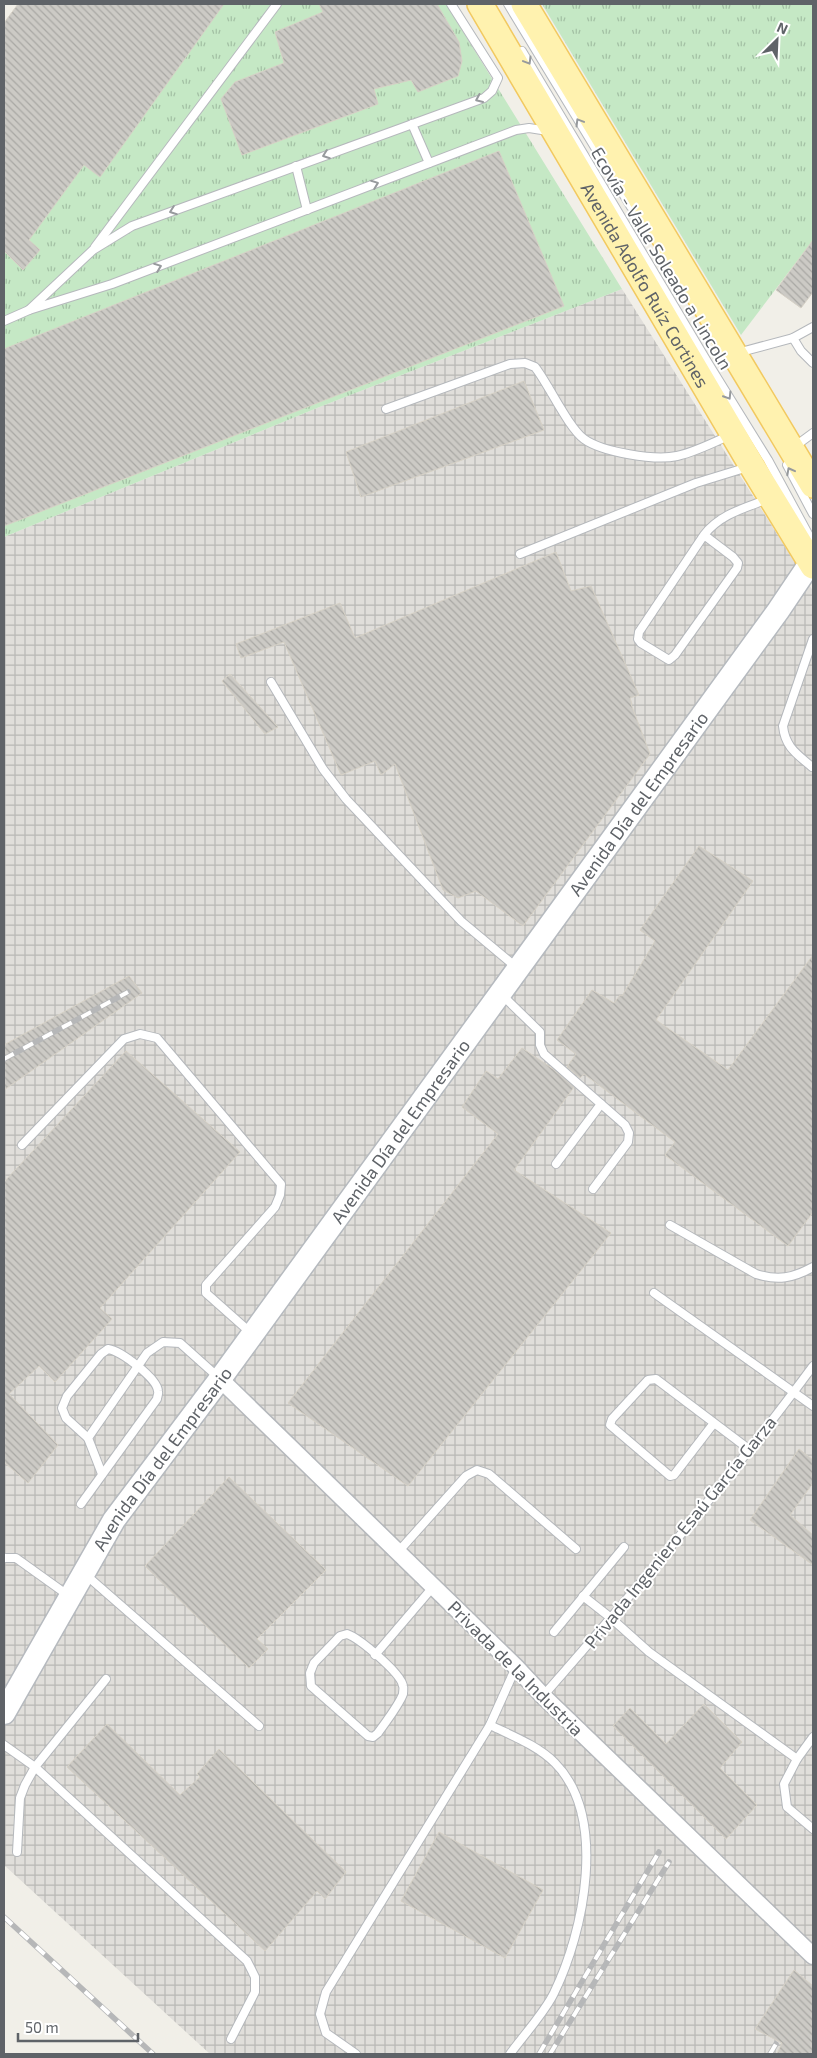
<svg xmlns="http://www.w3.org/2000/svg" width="817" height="2058" font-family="'Exo 2',sans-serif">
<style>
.industrial{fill:url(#industrial-grid)}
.grass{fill:url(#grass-tufts)}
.building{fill:url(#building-back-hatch);stroke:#d6d1c6}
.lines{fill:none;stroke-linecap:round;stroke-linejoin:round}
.lane-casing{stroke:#b5b8bc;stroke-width:10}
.street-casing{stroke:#b5b8bc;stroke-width:19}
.secondary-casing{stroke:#b6babf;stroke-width:25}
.primary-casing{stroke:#f2c960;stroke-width:28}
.lane{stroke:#fff;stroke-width:8}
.street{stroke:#fff;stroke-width:16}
.secondary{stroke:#fff;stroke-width:22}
.primary{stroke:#fff2af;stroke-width:25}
.rail-casing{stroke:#b6b7b8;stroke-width:5.5}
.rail{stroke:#fff;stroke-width:4;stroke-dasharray:11;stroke-linecap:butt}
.oneway{stroke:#979a9d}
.labels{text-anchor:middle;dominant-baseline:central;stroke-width:4;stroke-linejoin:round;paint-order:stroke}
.street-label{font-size:18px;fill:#5f6368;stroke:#fff}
</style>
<defs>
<pattern id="industrial-grid" width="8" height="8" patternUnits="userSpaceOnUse" patternTransform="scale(1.25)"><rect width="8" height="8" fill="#e0deda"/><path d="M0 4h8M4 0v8" fill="none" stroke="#b9b8b5"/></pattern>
<pattern id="grass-tufts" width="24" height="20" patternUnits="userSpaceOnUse" patternTransform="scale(1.25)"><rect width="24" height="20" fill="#c5e8c5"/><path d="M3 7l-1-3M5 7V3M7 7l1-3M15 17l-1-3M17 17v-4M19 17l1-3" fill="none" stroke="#a3c0a4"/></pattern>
<pattern id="building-back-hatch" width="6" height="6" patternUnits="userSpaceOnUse" patternTransform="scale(1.25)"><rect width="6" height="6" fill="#cccac5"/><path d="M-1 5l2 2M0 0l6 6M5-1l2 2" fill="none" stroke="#a9a8a4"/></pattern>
</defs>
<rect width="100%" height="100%" fill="#f1efe8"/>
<polygon class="industrial" points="622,289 813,591 813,2054 210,2054 4,1865 4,537 317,408"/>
<g class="grass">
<polygon points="23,4 446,4 622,289 317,408 4,537 4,30"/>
<polygon points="542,4 813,4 813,240 741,335"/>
</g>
<g class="building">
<polygon points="18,4 224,4 100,177 84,165 29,240 40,250 23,270 4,251 4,23"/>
<polygon points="319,4 437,4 459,42 462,61 458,76 418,92 411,80 374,89 378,104 242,155 221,99 235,82 284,63 275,32 323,12"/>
<polygon points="499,151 564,306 4,526 4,349"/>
<polygon points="813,240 813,292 801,308 776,290"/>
<polygon points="524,381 544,430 361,497 346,452"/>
<polygon points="556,552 571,591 591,586 639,695 630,698 632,704 631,704 650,754 523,926 476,891 458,898 443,890 395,764 381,775 375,761 341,775 284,642 241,658 236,644 340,603 355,638"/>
<polygon points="230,674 278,727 265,734 222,681"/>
<polygon points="699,846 753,881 656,1020 728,1070 813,955 813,1212 788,1246 665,1155 675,1142 584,1074 580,1078 567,1067 576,1054 557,1040 592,990 614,1003 620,995 622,996 655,941 640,930"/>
<polygon points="129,976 142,993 4,1090 4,1045"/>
<polygon points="522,1048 553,1069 574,1087 514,1170 611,1233 408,1486 288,1403 498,1134 462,1107 486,1071 498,1079"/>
<polygon points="126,1051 240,1152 100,1308 112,1319 55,1382 39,1366 9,1394 58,1445 28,1483 4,1462 4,1182"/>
<polygon points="799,1449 813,1460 813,1483 790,1515 813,1535 813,1565 750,1520"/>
<polygon points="229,1477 326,1570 257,1639 268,1649 249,1668 145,1566"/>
<polygon points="704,1704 742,1742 720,1768 757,1805 726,1839 613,1726 630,1708 666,1744"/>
<polygon points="107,1724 180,1795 200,1777 197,1774 219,1749 346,1872 325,1899 317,1891 265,1951 67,1767"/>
<polygon points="439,1832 543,1890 505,1958 401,1901"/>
<polygon points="794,1970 813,1986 813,2054 777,2054 782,2043 755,2029"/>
</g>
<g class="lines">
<defs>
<g id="lane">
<polyline points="451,4 498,78 492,91 484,98 132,226 93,250 29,310 112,284 516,130 529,128 548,131"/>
<polyline points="508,4 631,207"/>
<polyline points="522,51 708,363 768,460 813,543"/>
<polyline points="412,124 429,163"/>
<polyline points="296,166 307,210"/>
<polyline points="95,247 277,4"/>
<polyline points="4,321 29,310"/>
<polyline points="793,338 801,351 813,363"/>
<polyline points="737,353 793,338 813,327"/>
<path d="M386,409l124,-45 15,-1 10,4c14,18 33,60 49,72 18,13 71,22 93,17 18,-4 36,-13 53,-21"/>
<polyline points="794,447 813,433"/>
<polyline points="787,465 813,514"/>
<path d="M704,535l29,22 5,6 -1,5 -62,87 -6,5 -28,-17 -3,-4 1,-7 65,-97c16,-21 41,-27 64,-36"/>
<polyline points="520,554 696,483 748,467"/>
<polyline points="271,682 323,769 346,799 461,921 516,967"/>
<path d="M812,767c-15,-13 -27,-20 -29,-41l30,-87"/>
<polyline points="501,994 540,1032 540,1045 544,1054 625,1125 629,1133 628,1142 593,1189"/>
<polyline points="22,1145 124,1039 140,1034 157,1038 281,1184 280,1195 275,1207 206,1285 206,1293 251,1333"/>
<polyline points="556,1164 601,1104"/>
<path d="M670,1225l86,49c22,7 37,4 57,-7"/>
<polyline points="654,1293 813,1406"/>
<polyline points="714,1423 674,1475 670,1476 610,1425 612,1419 648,1380 656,1379 750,1450"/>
<polyline points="102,1474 88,1438 147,1353 163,1342 180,1343 218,1377"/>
<path d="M81,1504l76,-105c0,-3 2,-5 1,-8 -1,-13 -37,-40 -50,-42l-7,5 -34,42 -5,12 4,10 22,20"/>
<polyline points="398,1552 466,1476 477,1470 489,1474 576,1549"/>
<polyline points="4,1558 16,1558 69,1596"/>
<polyline points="86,1575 259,1726"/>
<polyline points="583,1596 611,1618 649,1652 797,1759"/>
<polyline points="554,1632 624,1547"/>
<path d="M347,1634c12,4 54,39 56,52 1,2 0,5 0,8 -4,11 -18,29 -25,39l-5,4 -5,-1 -57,-50 -1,-13 4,-10 26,-27z"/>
<polyline points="375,1655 433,1587"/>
<path d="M543,1696c94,-107 186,-216 270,-330"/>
<path d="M490,1725c22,11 47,20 65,38 53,54 29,169 -1,230 -9,19 -31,43 -44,61"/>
<polyline points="813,1737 797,1759 784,1784 787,1807 813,1829"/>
<polyline points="4,1745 35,1767 247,1961 255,1977 255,1992 231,2039"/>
<polyline points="17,1852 20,1798 25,1785 35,1767 106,1679"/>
<polyline points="356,2054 326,2033 320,2014 326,1992 490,1725 516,1667"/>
</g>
<polyline id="street" points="220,1379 516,1667 543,1696 813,1956"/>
<g id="secondary">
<path id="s1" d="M4,1713l110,-193 106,-141 558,-768 35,-52"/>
</g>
<g id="primary">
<path id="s2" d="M480,4l272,462 61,100"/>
<polyline points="524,4 813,485"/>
</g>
</defs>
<use href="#lane" class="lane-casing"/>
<use href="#street" class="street-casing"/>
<use href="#secondary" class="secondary-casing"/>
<use href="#primary" class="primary-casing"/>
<use href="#lane" class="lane"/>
<use href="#street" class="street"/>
<use href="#secondary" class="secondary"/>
<use href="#primary" class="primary"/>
<defs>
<g id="rail">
<polyline points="4,1059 128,992"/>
<polyline points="4,1917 153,2054"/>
<polyline points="539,2054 659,1852"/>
<polyline points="550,2054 669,1862"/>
<polyline points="770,2054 776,2044"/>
</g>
</defs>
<use href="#rail" class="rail-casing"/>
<use href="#rail" class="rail"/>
</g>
<defs><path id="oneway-chevron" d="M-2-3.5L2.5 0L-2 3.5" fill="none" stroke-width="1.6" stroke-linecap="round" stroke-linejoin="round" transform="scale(1.25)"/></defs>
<g class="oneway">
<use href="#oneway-chevron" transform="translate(528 61) rotate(59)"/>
<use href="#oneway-chevron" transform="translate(479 99) rotate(156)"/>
<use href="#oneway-chevron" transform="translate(579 122) rotate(-121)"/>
<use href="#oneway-chevron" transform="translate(326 155) rotate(160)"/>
<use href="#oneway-chevron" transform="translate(375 184) rotate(-21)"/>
<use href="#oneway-chevron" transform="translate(173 211) rotate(160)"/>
<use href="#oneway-chevron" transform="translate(158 267) rotate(-21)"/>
<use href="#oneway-chevron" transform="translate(728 396) rotate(58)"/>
<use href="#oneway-chevron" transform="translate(790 471) rotate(-118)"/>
</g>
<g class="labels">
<g class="street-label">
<text transform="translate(662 258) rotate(59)">Ecovía - Valle Soleado a Lincoln</text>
<text stroke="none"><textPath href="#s2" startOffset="326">Avenida Adolfo Ruíz Cortines</textPath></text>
<text stroke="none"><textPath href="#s1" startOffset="1110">Avenida Día del Empresario</textPath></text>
<text stroke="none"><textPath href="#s1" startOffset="705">Avenida Día del Empresario</textPath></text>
<text stroke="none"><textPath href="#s1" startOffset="300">Avenida Día del Empresario</textPath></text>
<text transform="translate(680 1532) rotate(-51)">Privada Ingeniero Esaú García Garza</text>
<text transform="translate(516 1668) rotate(45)">Privada de la Industria</text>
</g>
</g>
<rect width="817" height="2058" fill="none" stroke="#5f6368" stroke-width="10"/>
<g transform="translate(777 40) rotate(24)" stroke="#ffffff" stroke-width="4" paint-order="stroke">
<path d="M0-4L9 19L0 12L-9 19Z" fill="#5f6368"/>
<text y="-8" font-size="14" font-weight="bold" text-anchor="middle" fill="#5f6368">N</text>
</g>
<path d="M18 2033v8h120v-8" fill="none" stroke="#5f6368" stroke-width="2.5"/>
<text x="25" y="2033" font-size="15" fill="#5f6368" stroke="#ffffff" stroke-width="4" paint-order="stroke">50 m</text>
</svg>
